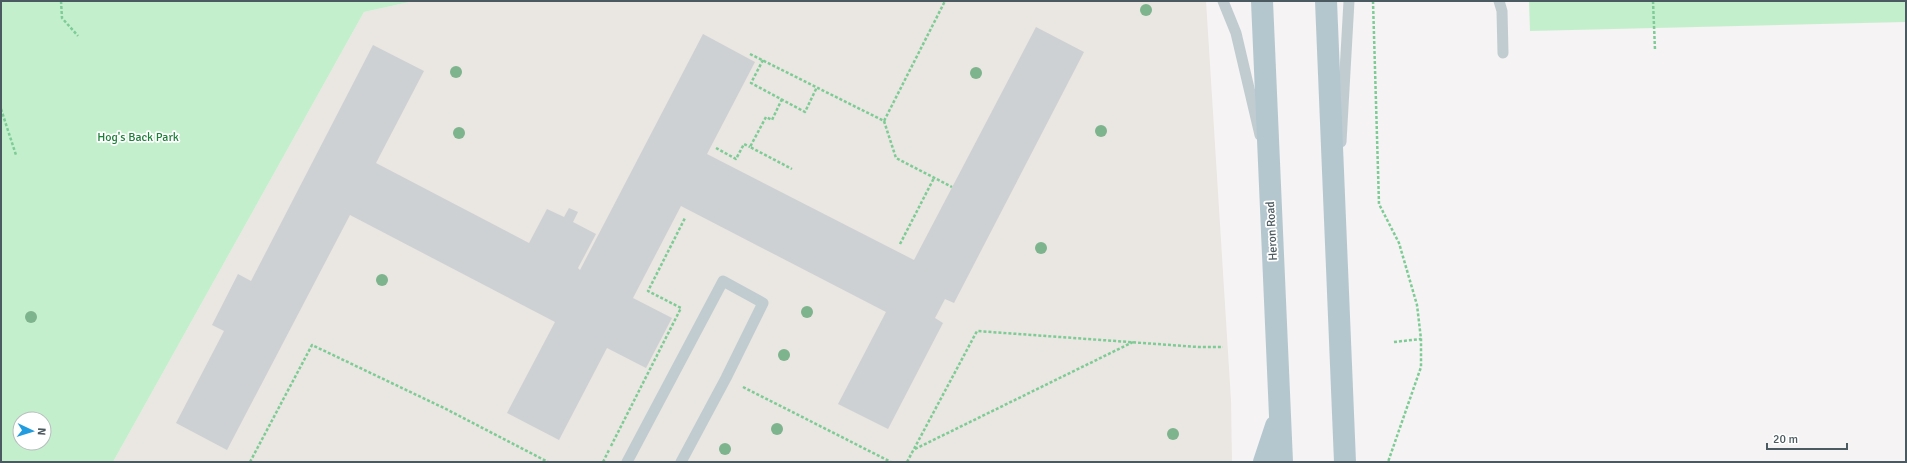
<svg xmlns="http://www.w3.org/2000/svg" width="1907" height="463" font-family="Signika,sans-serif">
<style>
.commercial{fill:#eae6e1}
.green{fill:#c4efcc;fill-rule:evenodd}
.building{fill:#cdd1d4}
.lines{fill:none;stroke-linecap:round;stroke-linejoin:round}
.path{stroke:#7dcc95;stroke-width:2.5;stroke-dasharray:3 2;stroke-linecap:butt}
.lane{stroke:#c1ccd1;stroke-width:11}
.primary{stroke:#b4c7cf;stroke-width:22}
.tree{fill:#7eb48d}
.labels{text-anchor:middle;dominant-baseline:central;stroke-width:3.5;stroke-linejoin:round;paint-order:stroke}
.park-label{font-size:12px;fill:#1c8039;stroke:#fff}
.street-label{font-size:12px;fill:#4b5a60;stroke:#fff}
</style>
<rect width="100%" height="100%" fill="#f5f3f3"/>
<polygon class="commercial" points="414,1 1206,1 1231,401 1232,462 113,462 364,12"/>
<g class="green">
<path d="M1,1h413l-50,11 -251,450h-112zM20,419h24v24h-24z"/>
<polygon points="1529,1 1906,1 1906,22 1530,31"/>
</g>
<polygon class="building" points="1036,27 1084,52 954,303 945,299 935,318 943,323 888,429 838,404 886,312 681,206 633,298 672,318 646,368 607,348 559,440 507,413 555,322 350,215 227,450 176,423 224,331 212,325 238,274 251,281 373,45 424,71 376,163 529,243 547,209 564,217 569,208 578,212 573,222 596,234 578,268 580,270 703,34 755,62 707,154 914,260"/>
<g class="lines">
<g class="path">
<polyline points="61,1 62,18 78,36"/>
<polyline points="1373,1 1379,204 1399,243 1417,305 1421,339 1421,367 1388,462"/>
<polyline points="1653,1 1655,50"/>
<polyline points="750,54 884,121 945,1"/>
<polyline points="763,60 751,83 805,112 817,87"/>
<polyline points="782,99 772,120 766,117 750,147 792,169"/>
<polyline points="1,109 16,155"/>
<polyline points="884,121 896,158 952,187"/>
<polyline points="716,148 736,159 744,144 750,147"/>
<polyline points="900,244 934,178"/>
<polyline points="1394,342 1421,339"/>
<polyline points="743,387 891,462"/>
<polyline points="611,446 681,308 648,291 685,218"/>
<polyline points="915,449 1133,342"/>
<polyline points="250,462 312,345 446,409 548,462"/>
<polyline points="603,462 609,450"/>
<polyline points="907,462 977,331 1198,347 1223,347"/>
</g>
<g class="lane">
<polyline points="1223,1 1236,33 1260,135"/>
<polyline points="1499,1 1502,11 1503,53"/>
<polyline points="1341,142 1349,1"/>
<polyline points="627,462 723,281 763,303 726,378 681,462"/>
</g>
<g class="primary">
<polyline points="1262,1 1282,462"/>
<polyline points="1326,1 1345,462"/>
<polyline points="1264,462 1276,426"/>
</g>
</g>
<g class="tree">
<circle cx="1146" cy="10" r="6"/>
<circle cx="456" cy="72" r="6"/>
<circle cx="976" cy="73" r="6"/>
<circle cx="1101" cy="131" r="6"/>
<circle cx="459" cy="133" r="6"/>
<circle cx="1041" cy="248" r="6"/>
<circle cx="382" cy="280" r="6"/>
<circle cx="807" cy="312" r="6"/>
<circle cx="31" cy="317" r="6"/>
<circle cx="784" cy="355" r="6"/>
<circle cx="777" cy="429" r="6"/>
<circle cx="1173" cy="434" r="6"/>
<circle cx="725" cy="449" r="6"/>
</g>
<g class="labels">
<g class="park-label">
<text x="138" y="137">Hog's Back Park</text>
</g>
<g class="street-label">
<text transform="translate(1272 231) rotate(-93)">Heron Road</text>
</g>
</g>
<rect width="1907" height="463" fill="none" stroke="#4b5a60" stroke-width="4"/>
<g transform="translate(32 431) rotate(94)"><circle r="19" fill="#ffffff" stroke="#b7bdbf"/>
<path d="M0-3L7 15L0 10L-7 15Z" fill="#229bdf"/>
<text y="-6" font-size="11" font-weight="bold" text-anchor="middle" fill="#4b5a60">N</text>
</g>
<path d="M1767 443v6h80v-6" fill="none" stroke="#4b5a60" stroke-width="2"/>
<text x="1773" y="443" font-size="12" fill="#4b5a60" stroke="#ffffff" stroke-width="3" paint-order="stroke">20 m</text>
</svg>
